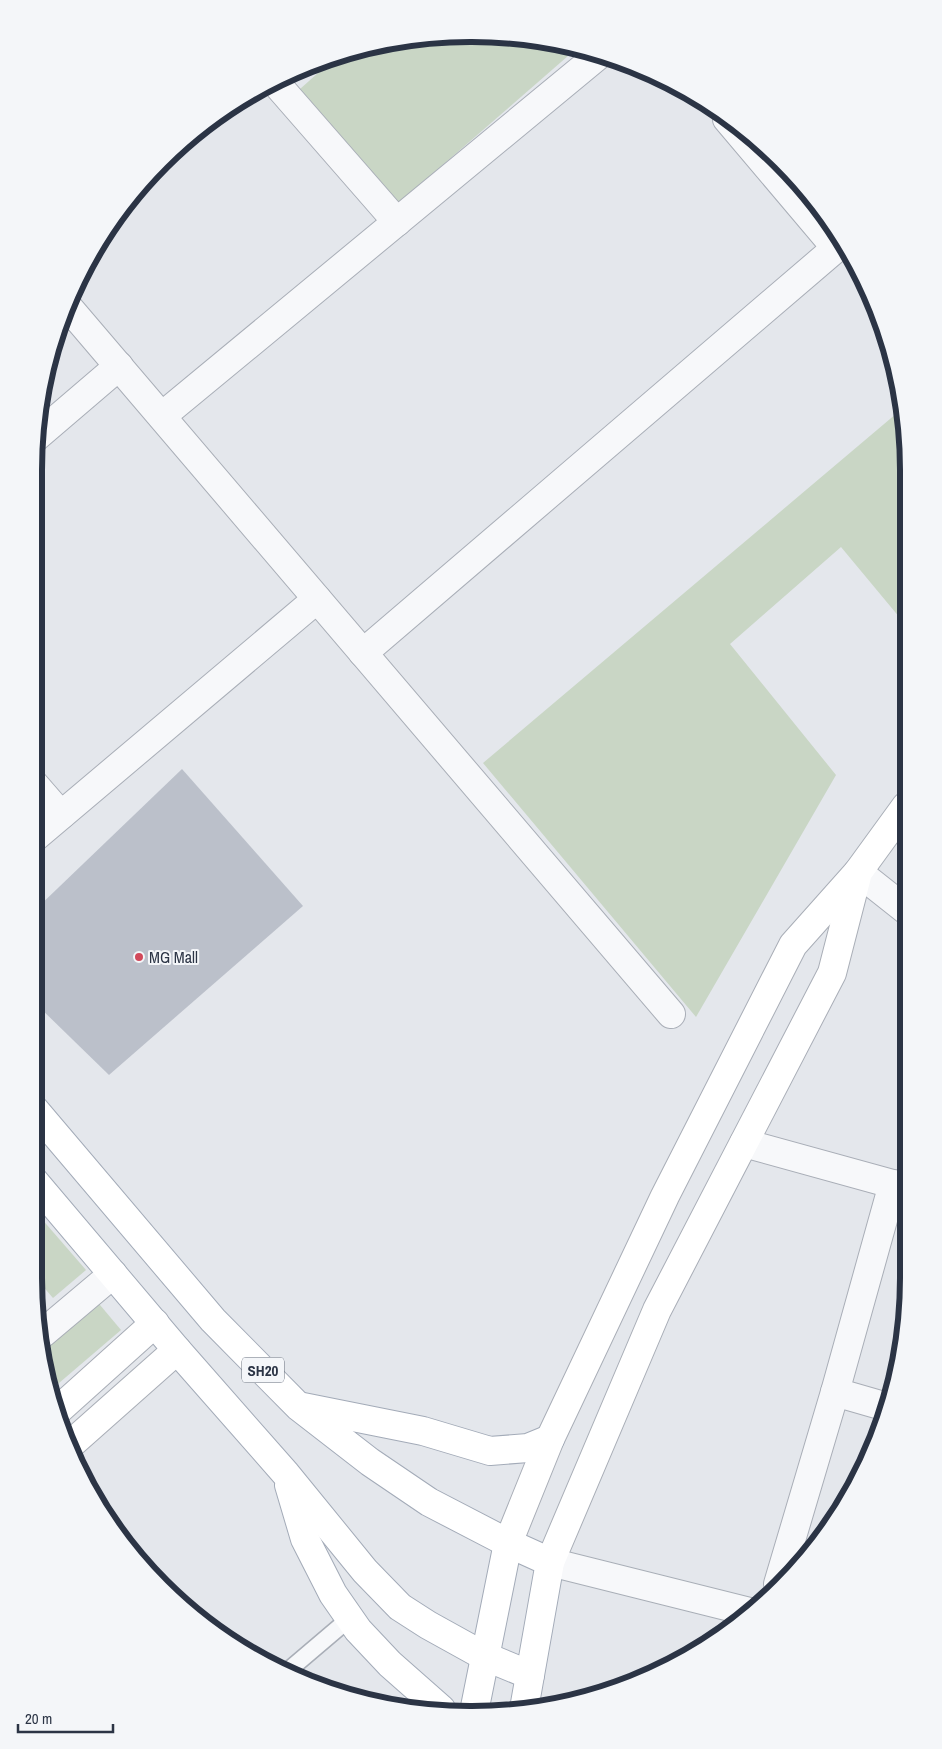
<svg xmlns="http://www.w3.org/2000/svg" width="942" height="1749" font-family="'Archivo Narrow',sans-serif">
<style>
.green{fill:#c9d6c5}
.building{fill:#bbc0ca}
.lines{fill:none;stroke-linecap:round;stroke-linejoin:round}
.lane-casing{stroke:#a9aeb7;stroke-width:19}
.street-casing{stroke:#a9aeb7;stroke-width:30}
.secondary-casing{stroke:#a9aeb7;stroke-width:30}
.primary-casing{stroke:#a3abb8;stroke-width:30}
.lane{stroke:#f7f8fa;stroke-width:16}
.street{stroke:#f7f8fa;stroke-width:28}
.secondary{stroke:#fff;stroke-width:28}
.primary{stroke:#fff;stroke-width:28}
.poi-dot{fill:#d1495b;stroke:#f4f6f9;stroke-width:2}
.labels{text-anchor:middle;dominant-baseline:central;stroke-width:4;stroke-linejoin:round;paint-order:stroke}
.shield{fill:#f4f6f9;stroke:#676e7b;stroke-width:1}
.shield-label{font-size:15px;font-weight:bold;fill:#2b3445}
.poi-label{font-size:16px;fill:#2b3445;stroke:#f4f6f9;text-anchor:start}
.rim{fill:none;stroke:#2b3445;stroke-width:6}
</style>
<rect width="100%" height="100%" fill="#e4e7ec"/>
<g class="green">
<polygon points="442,35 528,37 576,49 399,203 300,89 337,56 358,49"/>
<polygon points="903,408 905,414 905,624 841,547 730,644 836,775 696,1017 483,763"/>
<polygon points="34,1210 86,1270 53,1298 34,1276"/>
<polygon points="95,1299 121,1330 52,1389 44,1342"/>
</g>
<polygon class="building" points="182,769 303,906 109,1075 34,1002 34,911"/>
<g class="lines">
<defs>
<polyline id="lane" points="290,1669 350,1618"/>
<g id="street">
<polyline points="274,81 397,222"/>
<polyline points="727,119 836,248"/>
<polyline points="69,308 671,1014"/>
<polyline points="162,416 600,54"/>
<polyline points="36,437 119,366"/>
<polyline points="363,653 842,243"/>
<polyline points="34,784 61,815"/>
<polyline points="34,838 317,599"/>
<polyline points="858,872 906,910"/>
<polyline points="744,1143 907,1188"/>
<polyline points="43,1333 113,1274"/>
<polyline points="835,1392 887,1407"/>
<polyline points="550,1562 750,1612"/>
<polyline points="778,1584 835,1392 893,1184"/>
</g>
<g id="secondary">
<polyline points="56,1412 155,1323"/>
<polyline points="71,1444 177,1350"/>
<polyline points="508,1543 550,1439 665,1196 793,945 858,872 906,806"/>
<polyline points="550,1562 657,1310 832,973 857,876"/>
</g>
<g id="primary">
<polyline points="34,1109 213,1320 299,1407 370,1462 429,1502 508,1543 550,1562 524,1709"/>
<polyline points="34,1181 177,1350 286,1474 365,1571 400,1607 428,1625 484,1656 530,1675"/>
<polyline points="303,1407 423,1431 490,1451 528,1448 550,1439"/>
<polyline points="289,1485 305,1539 333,1594 358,1630 390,1664 441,1709"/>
<polyline points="474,1712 508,1543"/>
</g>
</defs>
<use href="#lane" class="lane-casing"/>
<use href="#street" class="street-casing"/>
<use href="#secondary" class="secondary-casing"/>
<use href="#primary" class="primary-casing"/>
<use href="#lane" class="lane"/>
<use href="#street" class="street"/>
<use href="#secondary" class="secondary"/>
<use href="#primary" class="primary"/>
</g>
<circle class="poi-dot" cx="139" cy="957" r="5"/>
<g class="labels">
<rect class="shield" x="242" y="1357.5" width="42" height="25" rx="4"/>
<g class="shield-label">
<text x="263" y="1370">SH20</text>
</g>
<g class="poi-label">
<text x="149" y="957">MG Mall</text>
</g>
</g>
<path d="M0 0H942V1749H0ZM470 42H472A428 428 0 0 1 900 470V1278A428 428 0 0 1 472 1706H470A428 428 0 0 1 42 1278V470A428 428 0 0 1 470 42Z" fill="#f4f6f9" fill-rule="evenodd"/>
<path class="rim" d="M470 42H472A428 428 0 0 1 900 470V1278A428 428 0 0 1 472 1706H470A428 428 0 0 1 42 1278V470A428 428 0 0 1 470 42Z"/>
<path d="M18 1724v8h95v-8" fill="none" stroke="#2b3445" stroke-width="2.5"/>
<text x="25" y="1724" font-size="15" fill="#2b3445" stroke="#f4f6f9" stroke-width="4" paint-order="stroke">20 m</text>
</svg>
